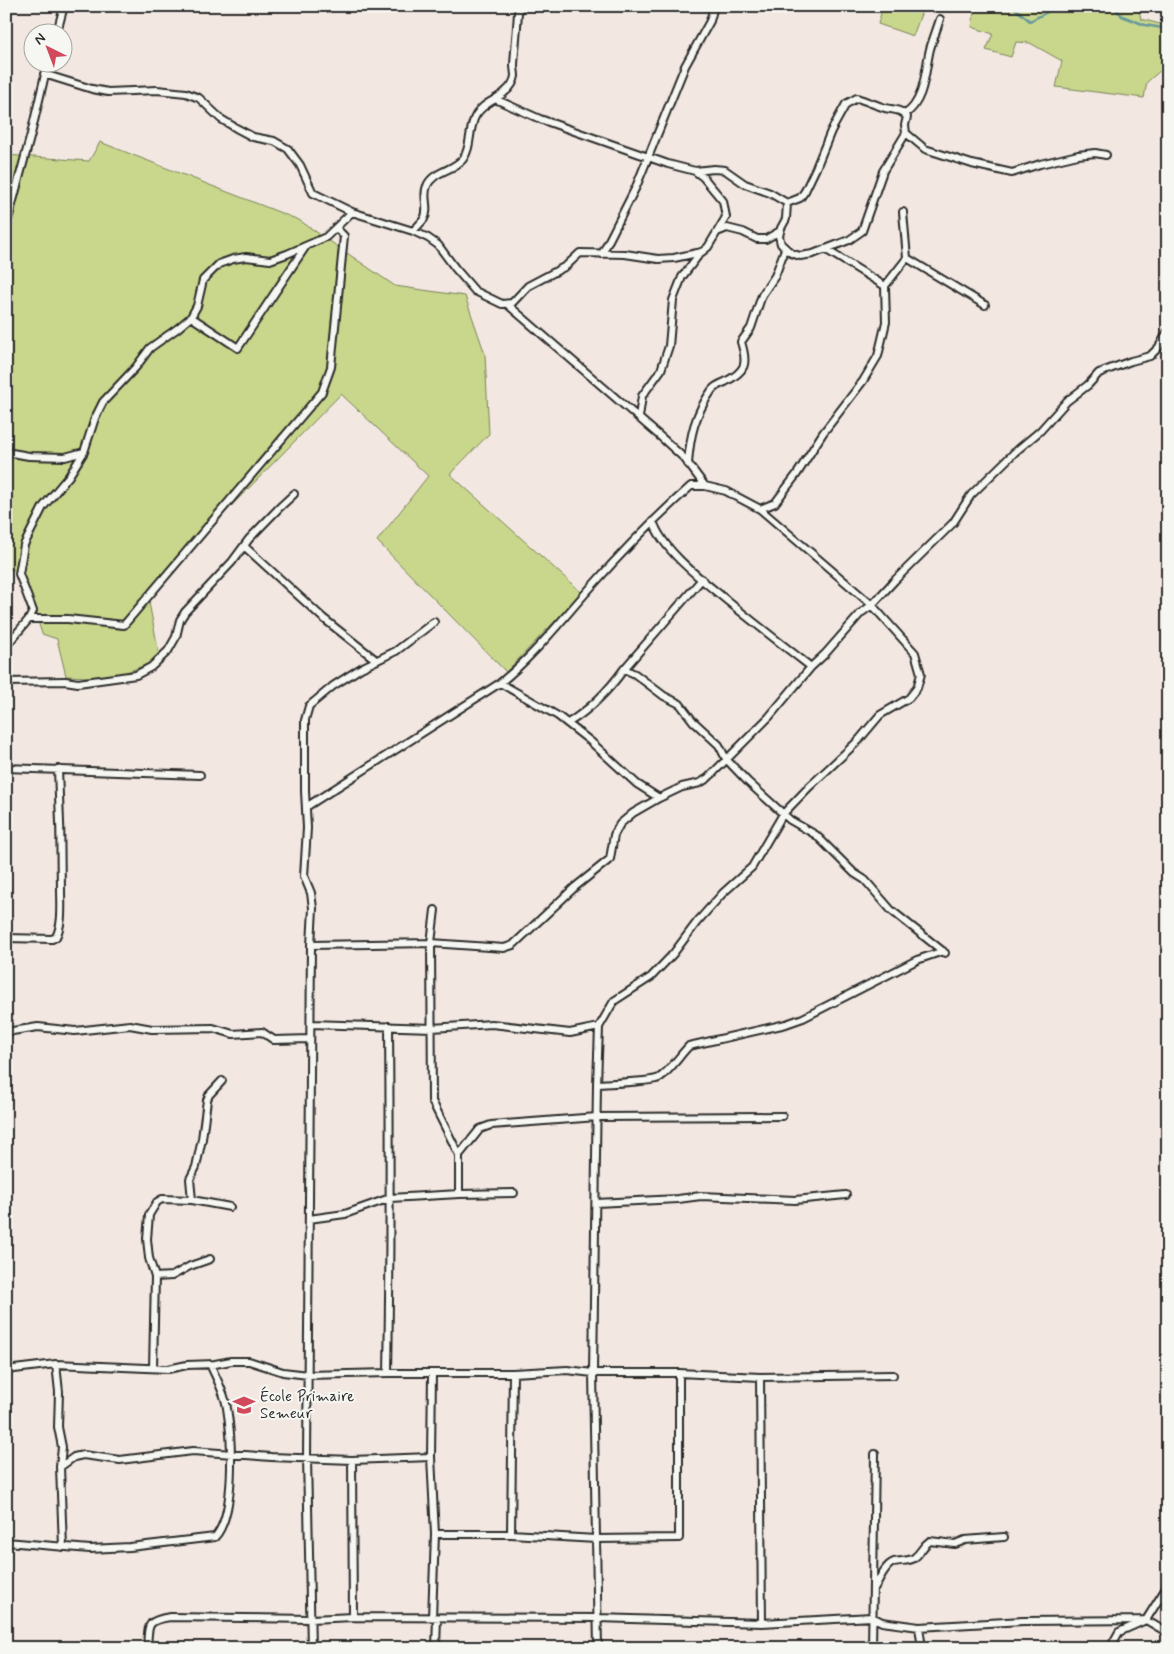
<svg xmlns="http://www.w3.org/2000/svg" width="1174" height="1654" font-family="Mynerve,sans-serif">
<rect width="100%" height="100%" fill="#f3e8e1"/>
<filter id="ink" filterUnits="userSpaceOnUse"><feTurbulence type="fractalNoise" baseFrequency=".02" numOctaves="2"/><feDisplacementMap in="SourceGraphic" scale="10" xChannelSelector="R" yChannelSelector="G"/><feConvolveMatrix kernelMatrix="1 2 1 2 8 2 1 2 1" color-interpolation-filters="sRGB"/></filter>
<g filter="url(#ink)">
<path fill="#c8d78b" stroke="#7a815b" d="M883 6H924L913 36 878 24Z
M963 6H1138L1141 19 1168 26V64L1147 82 1144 98 1056 87 1062 61 1030 43 1016 42 1011 57 986 50 993 34 972 27 974 12Z
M100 142 299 220 395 286 465 296 485 354 489 434 450 474 582 593 506 672 377 541 428 476 341 394 147 592 160 659 112 678 66 676 57 639 42 634 23 574 6 567V155L89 161Z"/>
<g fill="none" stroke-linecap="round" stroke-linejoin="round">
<path stroke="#67989c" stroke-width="2.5" d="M1012 6 1030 21 1059 6
M1114 6 1122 16 1145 25 1168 29"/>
<g stroke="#2b2b2b" stroke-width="10">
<path id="minor" d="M57 32 64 6
M44 74 92 89 108 92 157 90 186 93 199 98 221 119 236 128 253 137 274 141 288 149 300 165 313 193 352 212 413 231 428 238 438 245 455 268 475 291 502 304 512 303 528 286 566 266 580 253 625 254 658 259 674 258 702 252 708 247 726 217 723 201 703 177 695 171
M857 98C866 101 876 105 885 108 894 110 901 109 907 117L905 125 906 133 883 171 862 231 849 240 813 254 800 256 791 253 781 244 779 236 781 228 786 219 787 203 800 198 805 191 816 168 831 131 846 104Z
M495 99 540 119 668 164 695 171 714 169 725 170 745 184 770 193 787 203
M905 114C925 102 925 69 930 49 933 39 937 29 940 19
M906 133 925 149 972 164 1012 173 1040 164 1078 155 1095 153 1106 155
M6 227 31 134 48 62
M413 231C417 227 421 223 424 219 430 209 422 196 427 186 433 171 453 171 463 159 472 147 468 128 476 115 483 103 495 101 505 92 510 88 514 83 515 76 515 73 514 69 514 65 515 47 517 30 518 12L521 6
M717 232 727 228 743 232 757 239H766L780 231
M825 249 885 286
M602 254 636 187 685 66 710 21 714 6
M907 258 985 305
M507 304 662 438 684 458 705 486
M191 317 238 348 306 246
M639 417 642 396 661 370 669 346 673 300 682 277 701 252
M6 452 29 456 65 457 84 452
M688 464C690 435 695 414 712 390 715 386 720 384 725 382 746 371 748 364 741 342L751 328 762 295 775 276 785 249
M760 509 775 503 797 474 823 433 863 381 878 356 886 322 885 286 907 258 903 212
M653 521C663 552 705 582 730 603 757 625 784 646 811 667
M244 546 323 618 376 660
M29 619H68L124 625 322 392 331 367 344 236 336 228
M6 646 29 619 33 611 19 574 24 545 43 507 69 476 84 452 95 418 103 402 136 367 150 348 178 328 191 317 197 306 203 280 219 264 233 259 246 257 270 260 287 254 326 237 352 212
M624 669 702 579
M6 682 65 681 78 683 136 675 151 667 168 651 176 637 180 620 185 612 232 562 249 539 280 507 294 494
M500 683 558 716 590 741 637 784 659 798
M568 723C589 710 609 690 624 669L635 674 664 696 680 704 693 721 719 745 726 759 748 782 790 820 816 835 854 873 865 880 891 910 945 953
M6 768 200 775
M306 807 500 683C535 655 562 619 592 586 623 551 656 517 691 486H705L726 491 760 509 872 605 915 653 921 674 917 688 909 698 880 715 858 741 809 787 783 814 752 867 723 893 697 922 673 954 651 977 614 1001 599 1027 597 1084 593 1373 598 1648
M435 910 431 943 432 1101 459 1155
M6 938 52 939 56 937C63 923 61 905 61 890 61 850 60 809 58 769
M311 945 431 943 504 948 513 945 575 887 610 859 614 835 620 824 633 813 659 798 682 787 700 783 708 778 769 717 811 667 825 654 861 613 872 605 895 580 953 523 971 495 1015 452 1040 431 1067 401 1088 385 1099 373 1131 361 1150 356 1159 347 1168 331
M311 1024 432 1028 492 1024 570 1033 599 1027
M6 1032 38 1027 75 1031 130 1025 152 1029 213 1028 233 1034 262 1032 274 1040 310 1039
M597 1084C608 1083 653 1082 659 1078 671 1070 679 1056 689 1046L786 1024 803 1018 917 960 943 951
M459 1194V1155L480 1129 491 1125 597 1117 782 1116
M192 1200 190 1179 196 1167 202 1139 207 1100 209 1095 222 1081
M596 1203 678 1199 701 1196 795 1200 846 1195
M309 1219 345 1214 390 1198 459 1194 514 1193
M155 1277 149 1258 147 1239 149 1215 157 1202 162 1199 192 1200 230 1207
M56 1364 59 1392 58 1427 62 1447 60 1467 63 1547
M153 1368 155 1277 172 1276 190 1266 210 1259
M6 1370 56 1364 168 1369 187 1365 215 1364 231 1361H249L283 1372 308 1375 388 1373H513L567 1370 593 1373H679L760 1377 893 1375
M388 1373C390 1257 390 1142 389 1026
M432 1373 431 1457 435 1534 432 1618
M760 1377 762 1623
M352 1460 353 1617
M60 1467 74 1457 83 1455 120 1460 193 1451 271 1457 352 1460 431 1457
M435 1534H511L596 1539 679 1538V1373
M511 1534 513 1373
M6 1542 90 1549 130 1547 215 1537C236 1514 232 1439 227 1408 225 1393 216 1378 210 1364
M875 1587C879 1580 885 1565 894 1562 901 1560 908 1562 914 1558 922 1552 921 1547 930 1541L955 1544 965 1540 1004 1537
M919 1627 922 1648
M147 1648C149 1625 145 1621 170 1617L311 1619 353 1617 598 1618 762 1623 872 1617 882 1622 919 1627 1023 1621 1146 1620 1168 1633
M311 1648 307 1458 311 945 313 908 311 893 304 876 307 828 305 791V720L309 706 333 686 361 668 396 651 434 622
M436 1648 437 1618
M872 1648 875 1454
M1110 1648 1119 1632 1146 1620 1168 1585"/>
</g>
<use href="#minor" stroke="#f6f6f2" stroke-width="6"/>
</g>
</g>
<defs>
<g id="school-bare" transform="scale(1.725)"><path d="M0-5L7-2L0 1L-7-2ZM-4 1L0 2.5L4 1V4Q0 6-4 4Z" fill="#d1495b" stroke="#f6f6f2" stroke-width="2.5" paint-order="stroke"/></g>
</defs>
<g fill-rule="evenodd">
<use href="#school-bare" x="244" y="1405"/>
</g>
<g text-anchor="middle" stroke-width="4" stroke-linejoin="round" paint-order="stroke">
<g font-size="15" fill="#2b2b2b" stroke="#f6f6f2" text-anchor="start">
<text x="260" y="1401">École Primaire<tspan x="260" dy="17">Semeur</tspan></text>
</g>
</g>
<rect width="1174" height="1654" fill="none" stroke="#f6f6f2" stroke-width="25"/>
<rect x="12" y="12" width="1149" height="1629" fill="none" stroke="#2b2b2b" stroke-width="2" filter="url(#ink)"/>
<g transform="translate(48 48) rotate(318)"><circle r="24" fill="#f6f6f2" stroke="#a5a5a2"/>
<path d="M0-4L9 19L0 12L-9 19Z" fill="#d1495b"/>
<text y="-8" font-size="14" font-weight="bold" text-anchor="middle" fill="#2b2b2b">N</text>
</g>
</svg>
